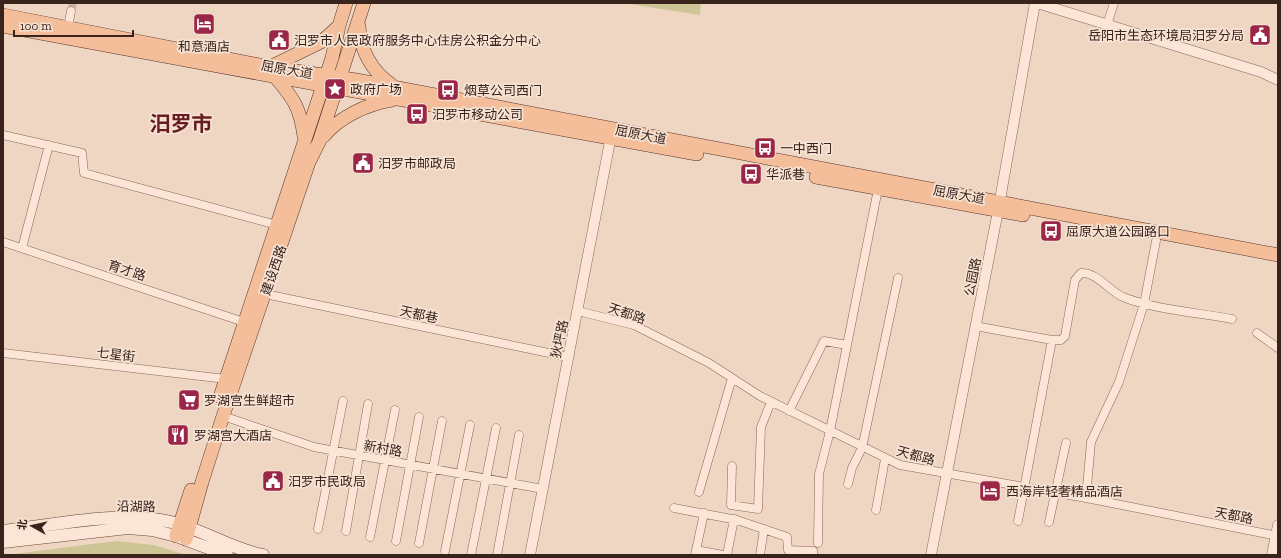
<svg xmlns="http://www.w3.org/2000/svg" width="1281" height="558" font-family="'Zilla Slab','Noto Sans SC',serif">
<rect width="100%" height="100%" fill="#efd6c2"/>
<path fill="#cec596" d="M623 3H701L700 15Z
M116 541 154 545 186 555H6Z"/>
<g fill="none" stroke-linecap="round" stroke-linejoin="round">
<path stroke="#cbb2a1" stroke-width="8" stroke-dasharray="8 4" stroke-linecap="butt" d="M71 11 73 3"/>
<g stroke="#8a6559" stroke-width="9">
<path id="minor" d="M1107 25 1114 3
M68 28 71 11
M3 135 82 153 84 173 277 225
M3 242 244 322
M22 248 49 145
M265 294 568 357
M578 311 634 325 709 363 760 396 900 465 1086 498 1278 536
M975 326 1052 340 1018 521
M1257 333 1278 348
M1052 340H1061L1065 336 1075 280 1081 273C1097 272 1109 291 1123 297 1152 309 1200 313 1232 319
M3 353 226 379
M789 411 824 341 847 345
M223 416 314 447 543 489
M732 466 731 505 758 509 761 427 771 402
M848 484 852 468 862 448 898 278
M699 492 732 378
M1086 498 1091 442 1119 382 1144 304 1156 241
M674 508 737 520 787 537 788 550 813 551V555
M876 510 885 459
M1049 522 1066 443
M318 529 343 401
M346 531 368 404
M370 537 395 410
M396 541 419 417
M419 543 442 421
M818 543 819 474 830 431 878 189
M696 550 723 555
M445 551 470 425
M471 555 496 428
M497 555 519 435
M695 555 704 513
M727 555 734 519
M760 555 764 529"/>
</g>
<g stroke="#8a6559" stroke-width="11">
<path id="tertiary" d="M1037 3 1261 72 1278 80
M530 555 612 131
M931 555 998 211 1035 3
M1272 555 1278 525"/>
</g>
<g stroke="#6c473c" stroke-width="13">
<path id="secondary" d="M3 531C53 525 122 510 171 522 203 529 230 549 263 555
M3 542 128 528 152 530 176 536 227 555"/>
</g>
<g stroke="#57352d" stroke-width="14">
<path id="primary" d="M3 15 270 67 356 80 1278 255
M3 26C234 70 465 110 697 154
M359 26C360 50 372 72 392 85
M270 67 321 42 339 26
M276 78C294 99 300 108 304 136
M323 137C339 117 367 104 392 100
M816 177 1023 215
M220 397 332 58 339 26 346 3
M176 536 191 490
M186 539 202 482 223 416 309 162 319 142 364 3"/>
</g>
<use href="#minor" stroke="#fae5d6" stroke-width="8"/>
<use href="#tertiary" stroke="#fae5d6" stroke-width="10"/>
<use href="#secondary" stroke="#fae5d6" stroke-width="12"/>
<use href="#primary" stroke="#f3be99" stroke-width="13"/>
</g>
<defs>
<g id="hotel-square" transform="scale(1.15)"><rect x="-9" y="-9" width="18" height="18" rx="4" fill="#9a2748" stroke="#f6e2d2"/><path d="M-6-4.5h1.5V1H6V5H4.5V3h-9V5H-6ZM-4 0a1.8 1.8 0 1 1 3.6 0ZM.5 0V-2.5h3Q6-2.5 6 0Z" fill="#fff"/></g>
<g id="civic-square" transform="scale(1.15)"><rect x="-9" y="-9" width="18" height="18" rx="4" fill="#9a2748" stroke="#f6e2d2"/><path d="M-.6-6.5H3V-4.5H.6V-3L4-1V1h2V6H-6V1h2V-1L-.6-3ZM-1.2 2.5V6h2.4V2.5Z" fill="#fff"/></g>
<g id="sight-square" transform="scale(1.15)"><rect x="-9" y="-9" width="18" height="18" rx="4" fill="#9a2748" stroke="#f6e2d2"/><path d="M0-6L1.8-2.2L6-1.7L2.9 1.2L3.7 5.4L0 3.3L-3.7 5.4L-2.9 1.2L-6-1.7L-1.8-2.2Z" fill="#fff"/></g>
<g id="bus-square" transform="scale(1.15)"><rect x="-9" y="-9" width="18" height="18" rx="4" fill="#9a2748" stroke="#f6e2d2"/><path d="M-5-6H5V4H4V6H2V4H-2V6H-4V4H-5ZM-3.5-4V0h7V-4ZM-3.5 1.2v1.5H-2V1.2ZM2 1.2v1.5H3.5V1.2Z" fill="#fff"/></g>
<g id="supermarket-square" transform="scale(1.15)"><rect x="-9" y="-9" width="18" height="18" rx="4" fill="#9a2748" stroke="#f6e2d2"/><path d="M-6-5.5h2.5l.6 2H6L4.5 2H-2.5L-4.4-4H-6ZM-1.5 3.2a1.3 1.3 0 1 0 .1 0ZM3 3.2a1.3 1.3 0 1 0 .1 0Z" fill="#fff"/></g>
<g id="restaurant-square" transform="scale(1.15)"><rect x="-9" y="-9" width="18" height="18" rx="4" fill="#9a2748" stroke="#f6e2d2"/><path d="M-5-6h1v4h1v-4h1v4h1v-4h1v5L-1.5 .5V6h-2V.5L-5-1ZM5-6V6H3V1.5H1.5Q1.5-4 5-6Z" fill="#fff"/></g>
</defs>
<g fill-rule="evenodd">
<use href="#hotel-square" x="204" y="24"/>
<use href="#civic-square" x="1260" y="35"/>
<use href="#civic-square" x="279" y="40"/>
<use href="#sight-square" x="335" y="89"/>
<use href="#bus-square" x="448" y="90"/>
<use href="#bus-square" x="417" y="114"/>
<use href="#bus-square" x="765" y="148"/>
<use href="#civic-square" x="363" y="163"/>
<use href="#bus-square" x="751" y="174"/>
<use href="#bus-square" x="1051" y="231"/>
<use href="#supermarket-square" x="189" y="400"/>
<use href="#restaurant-square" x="178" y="435"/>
<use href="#civic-square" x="273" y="481"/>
<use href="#hotel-square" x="990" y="491"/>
</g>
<g text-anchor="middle" stroke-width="3.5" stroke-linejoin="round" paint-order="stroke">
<g font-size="13" fill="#39231d" stroke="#f6e2d2" text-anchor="start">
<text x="1244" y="40" text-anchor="end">岳阳市生态环境局汨罗分局</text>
<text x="294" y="45">汨罗市人民政府服务中心住房公积金分中心</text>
<text x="204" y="51" text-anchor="middle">和意酒店</text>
<text x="350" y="94">政府广场</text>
<text x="464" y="95">烟草公司西门</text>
<text x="432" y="119">汨罗市移动公司</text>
<text x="780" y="153">一中西门</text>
<text x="378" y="168">汨罗市邮政局</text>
<text x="766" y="179">华派巷</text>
<text x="1066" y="236">屈原大道公园路口</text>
<text x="204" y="405">罗湖宫生鲜超市</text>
<text x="194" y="440">罗湖宫大酒店</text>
<text x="288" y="486">汨罗市民政局</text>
<text x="1006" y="496">西海岸轻奢精品酒店</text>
</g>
<g font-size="13" fill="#39231d" stroke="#f6e2d2">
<text transform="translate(287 69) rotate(10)" y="5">屈原大道</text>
<text transform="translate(641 134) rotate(11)" y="5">屈原大道</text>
<text transform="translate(959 194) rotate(10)" y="5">屈原大道</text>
<text transform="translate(127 270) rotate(18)" y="5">育才路</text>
<text transform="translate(273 270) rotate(-71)" y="5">建设西路</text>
<text transform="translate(972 277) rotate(-79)" y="5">公园路</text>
<text transform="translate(627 313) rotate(19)" y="5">天都路</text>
<text transform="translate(419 314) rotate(12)" y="5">天都巷</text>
<text transform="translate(559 339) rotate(-78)" y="5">狄坪路</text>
<text transform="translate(116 354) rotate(7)" y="5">七星街</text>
<text transform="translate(383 448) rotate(10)" y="5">新村路</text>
<text transform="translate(916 455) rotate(15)" y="5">天都路</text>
<text transform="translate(136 506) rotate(1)" y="5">沿湖路</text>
<text transform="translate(1234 515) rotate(11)" y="5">天都路</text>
</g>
<g font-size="21" font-weight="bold" fill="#671c21" stroke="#f6e2d2">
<text x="181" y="131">汨罗市</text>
</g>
</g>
<rect width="1281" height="558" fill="none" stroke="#39231d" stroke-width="8"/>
<g transform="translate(32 526) rotate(278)" stroke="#f6e2d2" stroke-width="3" paint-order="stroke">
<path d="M0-3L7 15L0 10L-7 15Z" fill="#39231d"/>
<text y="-6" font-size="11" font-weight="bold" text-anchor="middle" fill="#39231d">北</text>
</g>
<path d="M14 30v6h119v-6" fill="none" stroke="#39231d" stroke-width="2"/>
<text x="20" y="30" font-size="12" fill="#39231d" stroke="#f6e2d2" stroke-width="3" paint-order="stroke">100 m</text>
</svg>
